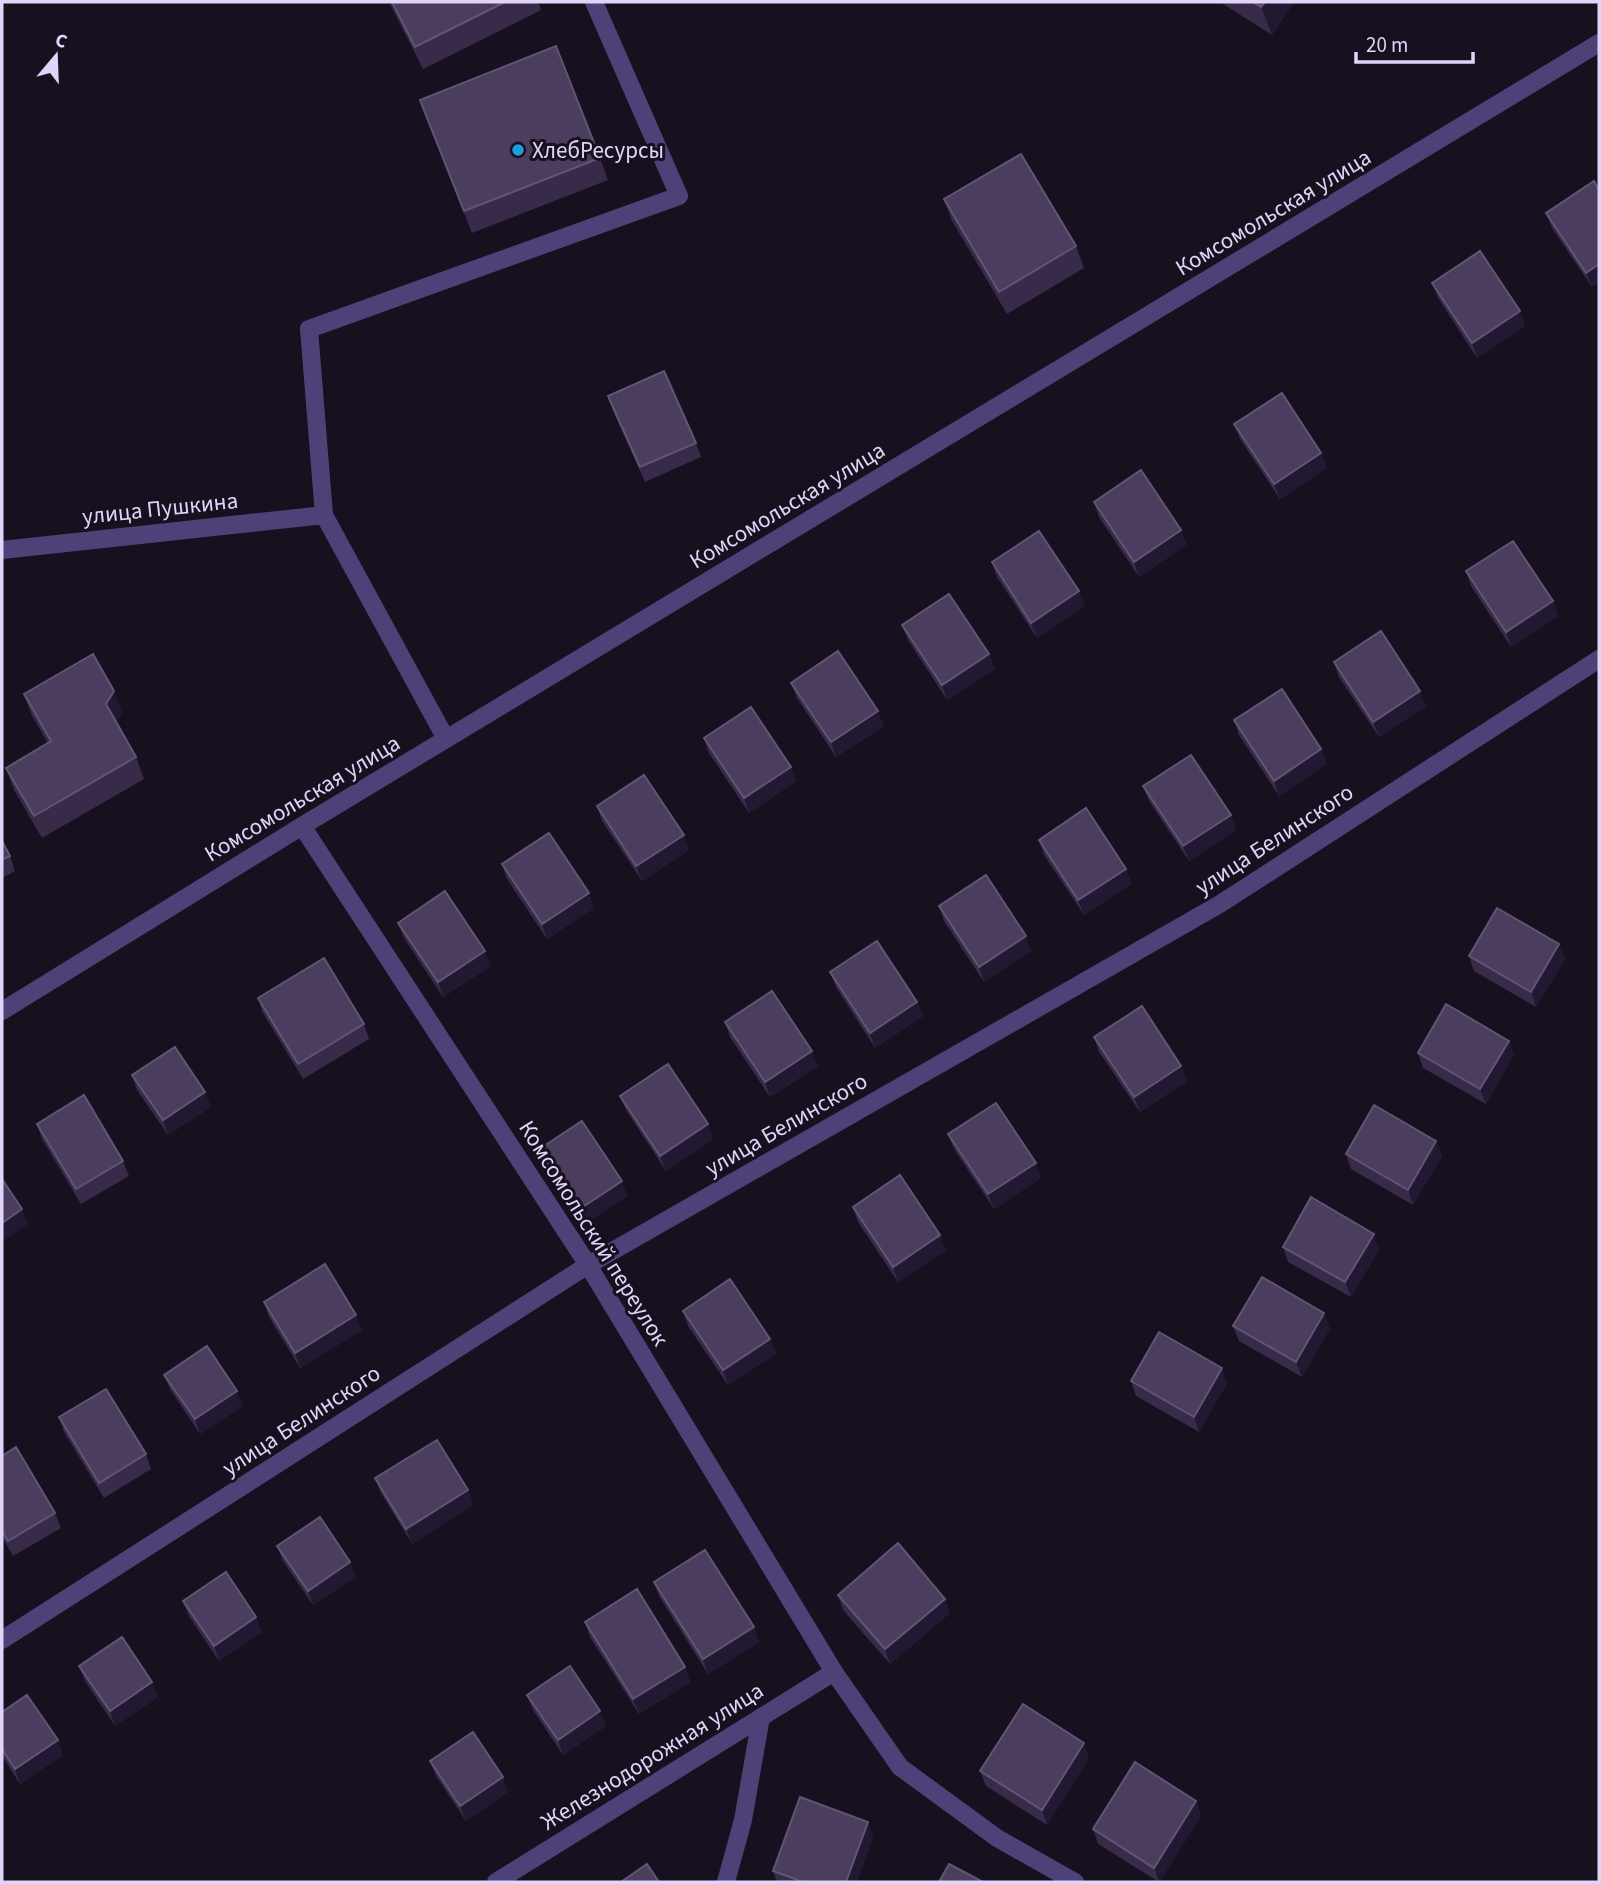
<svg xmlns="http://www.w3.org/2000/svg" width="1601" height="1884" font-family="'Source Sans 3',sans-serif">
<rect width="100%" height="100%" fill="#16101f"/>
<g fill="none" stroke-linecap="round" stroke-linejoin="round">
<path stroke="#4f4177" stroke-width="18" d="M2 550 324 515
M446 739 324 515 309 329 679 196 594 2
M302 826 588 1265 834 1672 900 1767 997 1838 1075 1882
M2 1011 302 826 1599 43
M2 1640 588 1265 1220 904 1599 659
M496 1882 834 1672
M726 1882 743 1820 761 1717"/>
</g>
<path fill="#382b4a" d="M389 2H538L541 10 423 69Z
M1220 2H1294L1272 35Z
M420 100 600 158 608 180 472 233Z
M1594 181 1592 287 1552 228 1546 213Z
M944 199 1076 246 1084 268 1007 314 952 221Z
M1432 283 1525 326 1477 358 1438 298Z
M608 396 696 443 701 457 645 482 613 411Z
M1234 424 1321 453 1327 468 1280 499 1240 439Z
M1094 502 1181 530 1186 545 1139 577 1099 517Z
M992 562 1085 606 1037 638 997 577Z
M1466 571 1553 601 1558 616 1511 647 1471 586Z
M902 625 989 654 995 669 947 700 908 640Z
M1334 662 1426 706 1379 737 1339 677Z
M791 683 884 726 836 757 797 698Z
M24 694 122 712 116 722 136 757 144 779 42 838 14 790 6 768 48 743 32 716Z
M1234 720 1321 749 1327 764 1279 796 1239 735Z
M704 738 796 781 749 813 709 753Z
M1143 786 1231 815 1236 830 1189 861 1149 801Z
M597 806 689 850 642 881 602 821Z
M1039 840 1126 869 1131 884 1084 915 1044 855Z
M2 841 10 856 15 871 2 878Z
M502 864 594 908 547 939 507 879Z
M939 906 1031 951 984 982 944 921Z
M398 923 491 966 443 997 404 938Z
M1559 944 1565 959 1536 1007 1474 971 1469 956Z
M830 972 917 1002 923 1016 875 1048 836 987Z
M258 998 364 1024 369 1039 303 1079 263 1013Z
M725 1022 818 1066 770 1097 730 1037Z
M1094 1037 1187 1081 1140 1112 1099 1052Z
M1509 1041 1514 1055 1486 1104 1423 1068 1418 1053Z
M132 1075 211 1107 168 1135 137 1090Z
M620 1096 713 1139 666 1171 626 1110Z
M37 1124 123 1161 129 1176 81 1204 42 1139Z
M948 1134 1041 1178 994 1209 954 1149Z
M1436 1141 1442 1156 1413 1205 1351 1169 1346 1154Z
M535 1152 627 1196 580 1227 540 1166Z
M853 1207 946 1250 898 1282 858 1222Z
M1283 1247 1379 1249 1351 1297 1288 1262Z
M264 1302 362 1330 300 1368 269 1317Z
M683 1311 770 1339 776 1354 728 1385 688 1326Z
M1233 1326 1330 1328 1302 1377 1239 1341Z
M164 1375 243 1406 200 1434 170 1389Z
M1131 1381 1227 1383 1199 1432 1136 1396Z
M59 1417 146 1454 151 1469 104 1498 64 1432Z
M2 1456 55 1513 61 1528 13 1556 2 1537Z
M375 1478 468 1490 473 1505 412 1544 381 1493Z
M277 1546 350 1562 355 1577 313 1605 283 1561Z
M654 1582 754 1627 759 1642 708 1674 659 1596Z
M838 1595 945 1599 950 1613 890 1664 843 1610Z
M183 1601 262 1632 219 1661 189 1616Z
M585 1622 685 1667 690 1682 639 1714 590 1637Z
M79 1666 152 1682 158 1697 115 1726 85 1681Z
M527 1695 606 1726 563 1755 533 1710Z
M2 1712 63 1755 20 1784 2 1756Z
M1089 1758 1047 1825 986 1786 980 1771Z
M430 1761 508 1792 466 1821 436 1776Z
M1196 1801 1201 1816 1159 1882 1098 1844 1093 1829Z
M873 1837 857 1882H777L773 1871Z"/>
<path fill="#231831" d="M1265 2H1294L1272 35 1261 7Z
M1599 264V283L1592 287 1586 273Z
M1520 311 1525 326 1477 358 1472 343Z
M1321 453 1327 468 1280 499 1274 484Z
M1181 530 1186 545 1139 577 1134 562Z
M1079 591 1085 606 1037 638 1031 623Z
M1553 601 1558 616 1511 647 1506 632Z
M989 654 995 669 947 700 942 685Z
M114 691 122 712 114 726 106 704Z
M1420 691 1426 706 1379 737 1373 722Z
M878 711 884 726 836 757 831 742Z
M1321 749 1327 764 1279 796 1274 781Z
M791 767 796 781 749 813 744 798Z
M1231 815 1236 830 1189 861 1183 846Z
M684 835 689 850 642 881 636 866Z
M1126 869 1131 884 1084 915 1078 900Z
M589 893 594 908 547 939 542 924Z
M1026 936 1031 951 984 982 979 967Z
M1559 944 1565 959 1536 1007 1531 992Z
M485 951 491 966 443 997 438 982Z
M917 1002 923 1016 875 1048 870 1033Z
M1509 1041 1514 1055 1486 1104 1480 1089Z
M812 1051 818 1066 770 1097 765 1082Z
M1181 1066 1187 1081 1140 1112 1134 1097Z
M205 1092 211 1107 168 1135 163 1120Z
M708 1124 713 1139 666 1171 660 1156Z
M1436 1141 1442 1156 1413 1205 1408 1190Z
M1036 1163 1041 1178 994 1209 988 1194Z
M622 1181 627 1196 580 1227 575 1212Z
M22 1209 28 1224 2 1242V1223Z
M1374 1234 1379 1249 1351 1297 1345 1282Z
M940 1235 946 1250 898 1282 893 1267Z
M1324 1313 1330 1328 1302 1377 1296 1362Z
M356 1315 362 1330 300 1368 295 1353Z
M770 1339 776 1354 728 1385 723 1370Z
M1222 1368 1227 1383 1199 1432 1194 1417Z
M237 1391 243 1406 200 1434 195 1419Z
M468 1490 473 1505 412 1544 406 1529Z
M350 1562 355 1577 313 1605 308 1591Z
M945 1599 950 1613 890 1664 885 1649Z
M256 1617 262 1632 219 1661 214 1646Z
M754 1627 759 1642 708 1674 703 1659Z
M685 1667 690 1682 639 1714 633 1699Z
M152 1682 158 1697 115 1726 110 1711Z
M600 1711 606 1726 563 1755 558 1740Z
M58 1740 63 1755 20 1784 15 1769Z
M1084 1743 1089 1758 1047 1825 1042 1810Z
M503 1777 508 1792 466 1821 460 1806Z
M1196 1801 1201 1816 1159 1882 1154 1868Z
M868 1822 873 1837 857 1882H846Z"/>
<path fill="#4a3d5d" stroke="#615575" stroke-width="2" d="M392 2H505L415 47Z
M1253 2H1265L1261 7Z
M556 46 600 158 464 211 420 100Z
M1021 154 1076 246 999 292 944 199Z
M1594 181 1599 190V264L1586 273 1546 213Z
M1480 251 1520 311 1472 343 1432 283Z
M664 371 696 443 640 467 608 396Z
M1282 393 1321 453 1274 484 1234 424Z
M1141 470 1181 530 1134 562 1094 502Z
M1039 531 1079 591 1031 623 992 562Z
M1513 541 1553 601 1506 632 1466 571Z
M949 594 989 654 942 685 902 625Z
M1381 631 1420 691 1373 722 1334 662Z
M838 651 878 711 831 742 791 683Z
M93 654 114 691 106 704 136 757 34 816 6 768 51 741 24 694Z
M1282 689 1321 749 1274 781 1234 720Z
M751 707 791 767 744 798 704 738Z
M1191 755 1231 815 1183 846 1143 786Z
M644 775 684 835 636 866 597 806Z
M1086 808 1126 869 1078 900 1039 840Z
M549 833 589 893 542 924 502 864Z
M2 841 10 856 2 860Z
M986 875 1026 936 979 967 939 906Z
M445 891 485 951 438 982 398 923Z
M1497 908 1559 944 1531 992 1469 956Z
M877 941 917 1002 870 1033 830 972Z
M324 958 364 1024 298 1064 258 998Z
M772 991 812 1051 765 1082 725 1022Z
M1446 1004 1509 1041 1480 1089 1418 1053Z
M1142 1006 1181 1066 1134 1097 1094 1037Z
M175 1047 205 1092 163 1120 132 1075Z
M668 1064 708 1124 660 1156 620 1096Z
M84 1095 123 1161 76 1189 37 1124Z
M996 1103 1036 1163 988 1194 948 1134Z
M1374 1105 1436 1141 1408 1190 1346 1154Z
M582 1121 622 1181 575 1212 535 1152Z
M900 1175 940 1235 893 1267 853 1207Z
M2 1179 22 1209 2 1223Z
M1311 1197 1374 1234 1345 1282 1283 1247Z
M325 1264 356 1315 295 1353 264 1302Z
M1262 1277 1324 1313 1296 1362 1233 1326Z
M730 1279 770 1339 723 1370 683 1311Z
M1159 1332 1222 1368 1194 1417 1131 1381Z
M207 1346 237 1391 195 1419 164 1375Z
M106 1389 146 1454 99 1483 59 1417Z
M437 1440 468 1490 406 1529 375 1478Z
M16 1447 55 1513 8 1541 2 1531V1456Z
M320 1517 350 1562 308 1591 277 1546Z
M898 1543 945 1599 885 1649 838 1595Z
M705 1550 754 1627 703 1659 654 1582Z
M226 1572 256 1617 214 1646 183 1601Z
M637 1589 685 1667 633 1699 585 1622Z
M122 1637 152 1682 110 1711 79 1666Z
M570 1666 600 1711 558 1740 527 1695Z
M27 1695 58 1740 15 1769 2 1749V1712Z
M1023 1704 1084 1743 1042 1810 980 1771Z
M473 1732 503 1777 460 1806 430 1761Z
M1135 1762 1196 1801 1154 1868 1093 1829Z
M800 1797 868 1822 846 1882H803L773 1871Z
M647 1864 659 1882H621Z
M949 1864 983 1882H939Z"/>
<circle fill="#1f9fda" stroke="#16101f" stroke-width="2.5" cx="518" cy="150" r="7"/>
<g text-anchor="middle" stroke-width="6" stroke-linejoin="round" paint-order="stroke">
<g font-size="23" fill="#e0d4f9" stroke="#16101f" text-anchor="start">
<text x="532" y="158">ХлебРесурсы</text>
</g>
<g font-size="23" fill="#e0d4f9" stroke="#16101f">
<text transform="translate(1273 212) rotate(-31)" y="8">Комсомольская улица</text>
<text transform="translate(787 505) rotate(-31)" y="8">Комсомольская улица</text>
<text transform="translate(160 508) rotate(-6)" y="8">улица Пушкина</text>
<text transform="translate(302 798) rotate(-31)" y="8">Комсомольская улица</text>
<text transform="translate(1274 839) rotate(-33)" y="8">улица Белинского</text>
<text transform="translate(786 1124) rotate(-30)" y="8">улица Белинского</text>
<text transform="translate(594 1233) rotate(58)" y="8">Комсомольский переулок</text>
<text transform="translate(301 1420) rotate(-33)" y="8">улица Белинского</text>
<text transform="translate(652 1756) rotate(-32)" y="8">Железнодорожная улица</text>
</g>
</g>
<rect width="1601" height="1884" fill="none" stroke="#e0d4f9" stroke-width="7"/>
<g transform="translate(56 56) rotate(19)" stroke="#16101f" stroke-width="5" paint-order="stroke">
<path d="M0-5L12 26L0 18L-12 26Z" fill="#e0d4f9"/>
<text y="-10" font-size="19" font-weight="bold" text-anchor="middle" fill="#e0d4f9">С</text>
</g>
<path d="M1356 52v10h117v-10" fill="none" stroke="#e0d4f9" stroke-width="3.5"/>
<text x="1366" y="52" font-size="21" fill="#e0d4f9" stroke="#16101f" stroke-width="5" paint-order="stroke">20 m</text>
</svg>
